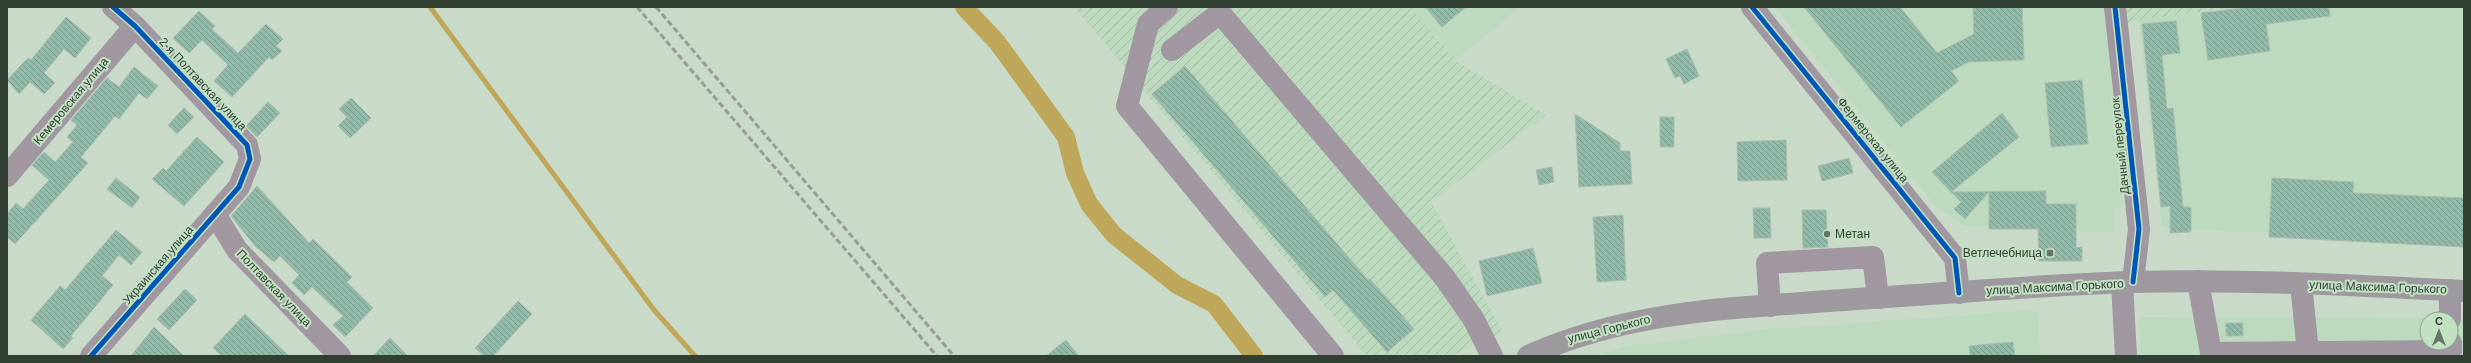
<svg xmlns="http://www.w3.org/2000/svg" width="2471" height="363" font-family="Helvetica,sans-serif">
<defs>
<pattern id="industrial-furrows" width="10" height="10" patternUnits="userSpaceOnUse"><rect width="10" height="10" fill="#bddabf"/><path d="M-1 1l2-2M0 10L10 0M9 11l2-2" fill="none" stroke="#a3bca5"/></pattern>
<pattern id="building-back-hatch" width="6" height="6" patternUnits="userSpaceOnUse"><rect width="6" height="6" fill="#90baa9"/><path d="M-1 5l2 2M0 0l6 6M5-1l2 2" fill="none" stroke="#76998a"/></pattern>
</defs>
<rect width="100%" height="100%" fill="#c9dac9"/>
<path fill="#bddabf" fill-rule="evenodd" d="M1410 7H1520L1456 60Z
M1775 7H2108L2123 205 2115 210V232L1964 226 1936 207Z
M2235 7H2464V244L2162 227 2139 20Z
M2038 310 2040 356H1597L1622 347 1763 330Z
M2139 317 2464 318V356H2141ZM2427 319H2451V343H2427Z"/>
<path fill="url(#industrial-furrows)" d="M1074 7H1410L1456 61 1546 115 1431 202 1503 332 1451 356H1367Z
M2125 7H2235L2139 20 2126 23Z"/>
<g fill="none" stroke-linecap="round" stroke-linejoin="round">
<path stroke="#bea759" stroke-width="5" d="M430 7 654 310 695 356"/>
<path stroke="#bea759" stroke-width="18" d="M964 7 997 42 1066 137 1075 173 1089 204 1114 235 1177 285 1214 304 1254 356"/>
</g>
<path fill="url(#building-back-hatch)" stroke="#abbbb0" d="M1425 7H1466L1442 27Z
M1804 7H1900L1937 53 1974 34 1973 7H2022L2024 60 1969 62 1951 71 1959 81 1901 127Z
M2250 7H2329L2330 16 2266 24 2270 51 2208 60 2201 13Z
M199 11 215 26 212 29 238 53 266 24 283 39 276 46 282 51 272 60 269 57 232 97 214 81 228 65 202 40 189 53 173 38Z
M66 17 91 38 75 58 64 49 44 73 55 83 44 94 30 82 19 94 7 80 28 58 31 60Z
M2176 21 2180 53 2162 55 2167 109 2173 108 2183 207H2191V232L2170 233V206L2161 207 2142 24Z
M1687 49 1699 76 1684 84 1680 76 1675 78 1666 59Z
M1185 66 1368 280 1370 279 1414 329 1387 352 1333 290 1325 297 1152 94Z
M134 67 158 86 147 99 139 93 119 119 115 116 81 157 88 163 15 244 7 237V214L16 203 23 209 49 180 32 165 44 152 55 162 73 142 67 137 77 125 71 120 107 78 119 87Z
M2082 80 2088 144 2051 147 2045 83Z
M351 98 371 118 350 138 338 126 347 117 339 109Z
M268 102 280 113 257 137 246 126Z
M184 108 194 117 177 134 168 125Z
M2002 113 2019 137 1951 192 1932 172Z
M1575 114 1620 143V151H1630L1632 184 1579 187Z
M1660 117H1674V147H1660Z
M197 137 224 162 184 206 152 179 163 168 166 171Z
M1786 140 1787 180 1738 181 1737 142Z
M1849 158 1853 173 1822 181 1818 166Z
M1552 167 1554 182 1539 185 1536 170Z
M116 178 140 197 132 208 107 189Z
M2272 178 2354 182 2353 193 2464 198V247L2269 237Z
M257 186 309 243 313 239 352 277 347 282 373 308 345 337 333 325 343 316 312 287 304 295 292 283 299 275 280 256 274 262 255 246 231 216Z
M2046 191V204H2076V248L2082 247V261H2039L2038 229H1989V192L1965 219 1954 209 1961 202 1951 192Z
M1753 208H1770L1771 238H1754Z
M1802 210H1826L1828 247 1803 248Z
M1623 215 1626 280 1597 282 1593 217Z
M116 230 142 252 131 265 119 255 102 276 113 285 71 336 73 338 63 349 31 320 60 286 65 290Z
M1533 248 1542 283 1487 296 1479 261Z
M185 289 197 300 169 330 157 319Z
M518 301 532 314 493 356H484L475 348Z
M245 314 289 356H222L213 348Z
M2226 323H2243V336H2226Z
M154 327 184 356H131Z
M390 338 408 356H373Z
M1066 340 1079 356H1046Z
M2013 342 2015 356H1970L1969 346Z"/>
<g fill="none" stroke-linecap="round" stroke-linejoin="round">
<path stroke="#a097a0" stroke-width="22" d="M1167 7 1148 24 1127 106 1333 356
M1752 7 1955 258 1959 293
M2115 7 2139 229 2133 282
M1172 50 1220 13 1445 278 1474 320 1492 356
M7 176 135 26
M215 214 237 250 340 356
M2198 281 2211 353 2451 351V343
M2122 283 2126 356
M2301 284 2308 352
M2450 290V319
M1770 306 1767 263 1873 257 1878 298
M91 356 239 187 250 159 247 145 135 26 113 7"/>
<path stroke="#9e999e" stroke-width="22" d="M1528 356C1634 308 1743 308 1857 299 1949 293 2040 285 2132 282 2242 279 2354 285 2464 291"/>
<path stroke="#999a9a" stroke-width="3" stroke-dasharray="6 3" stroke-linecap="butt" d="M637 7 937 356
M656 7 954 356"/>
<g stroke="#c2e1c3" stroke-width="8">
<path id="cycleway" d="M1752 7 1955 258 1959 293
M2115 7 2139 229 2133 282
M91 356 239 187 250 159 247 145 135 26 113 7"/>
</g>
<use href="#cycleway" stroke="#0057b8" stroke-width="5"/>
</g>
<g fill="#677568" stroke="#c2e1c3" stroke-width="1.5">
<circle cx="1827" cy="234" r="4"/>
<rect x="2046" y="249" width="8" height="8" rx="2"/>
</g>
<g text-anchor="middle" stroke-width="4" stroke-linejoin="round" paint-order="stroke">
<g font-size="12" fill="#323f33" stroke="#c2e1c3">
<text transform="translate(203 84) rotate(47)" y="4">2-я Полтавская улица</text>
<text transform="translate(71 101) rotate(-50)" y="4">Кемеровская улица</text>
<text transform="translate(1873 140) rotate(51)" y="4">Фермерская улица</text>
<text transform="translate(2120 146) rotate(-96)" y="4">Дачный переулок</text>
<text transform="translate(158 265) rotate(-49)" y="4">Украинская улица</text>
<text transform="translate(2055 287) rotate(-3)" y="4">улица Максима Горького</text>
<text transform="translate(2378 287) rotate(2)" y="4">улица Максима Горького</text>
<text transform="translate(274 288) rotate(46)" y="4">Полтавская улица</text>
<text transform="translate(1609 329) rotate(-14)" y="4">улица Горького</text>
</g>
<g font-size="12" fill="#323f33" stroke="#c2e1c3" text-anchor="start">
<text x="1835" y="238">Метан</text>
<text x="2042" y="257" text-anchor="end">Ветлечебница</text>
</g>
</g>
<rect width="2471" height="363" fill="none" stroke="#323f33" stroke-width="16"/>
<g transform="translate(2439 331)"><circle r="19" fill="#c2e1c3" stroke="#88a089"/>
<path d="M0-3L7 15L0 10L-7 15Z" fill="#677568"/>
<text y="-6" font-size="11" font-weight="bold" text-anchor="middle" fill="#323f33">С</text>
</g>
</svg>
